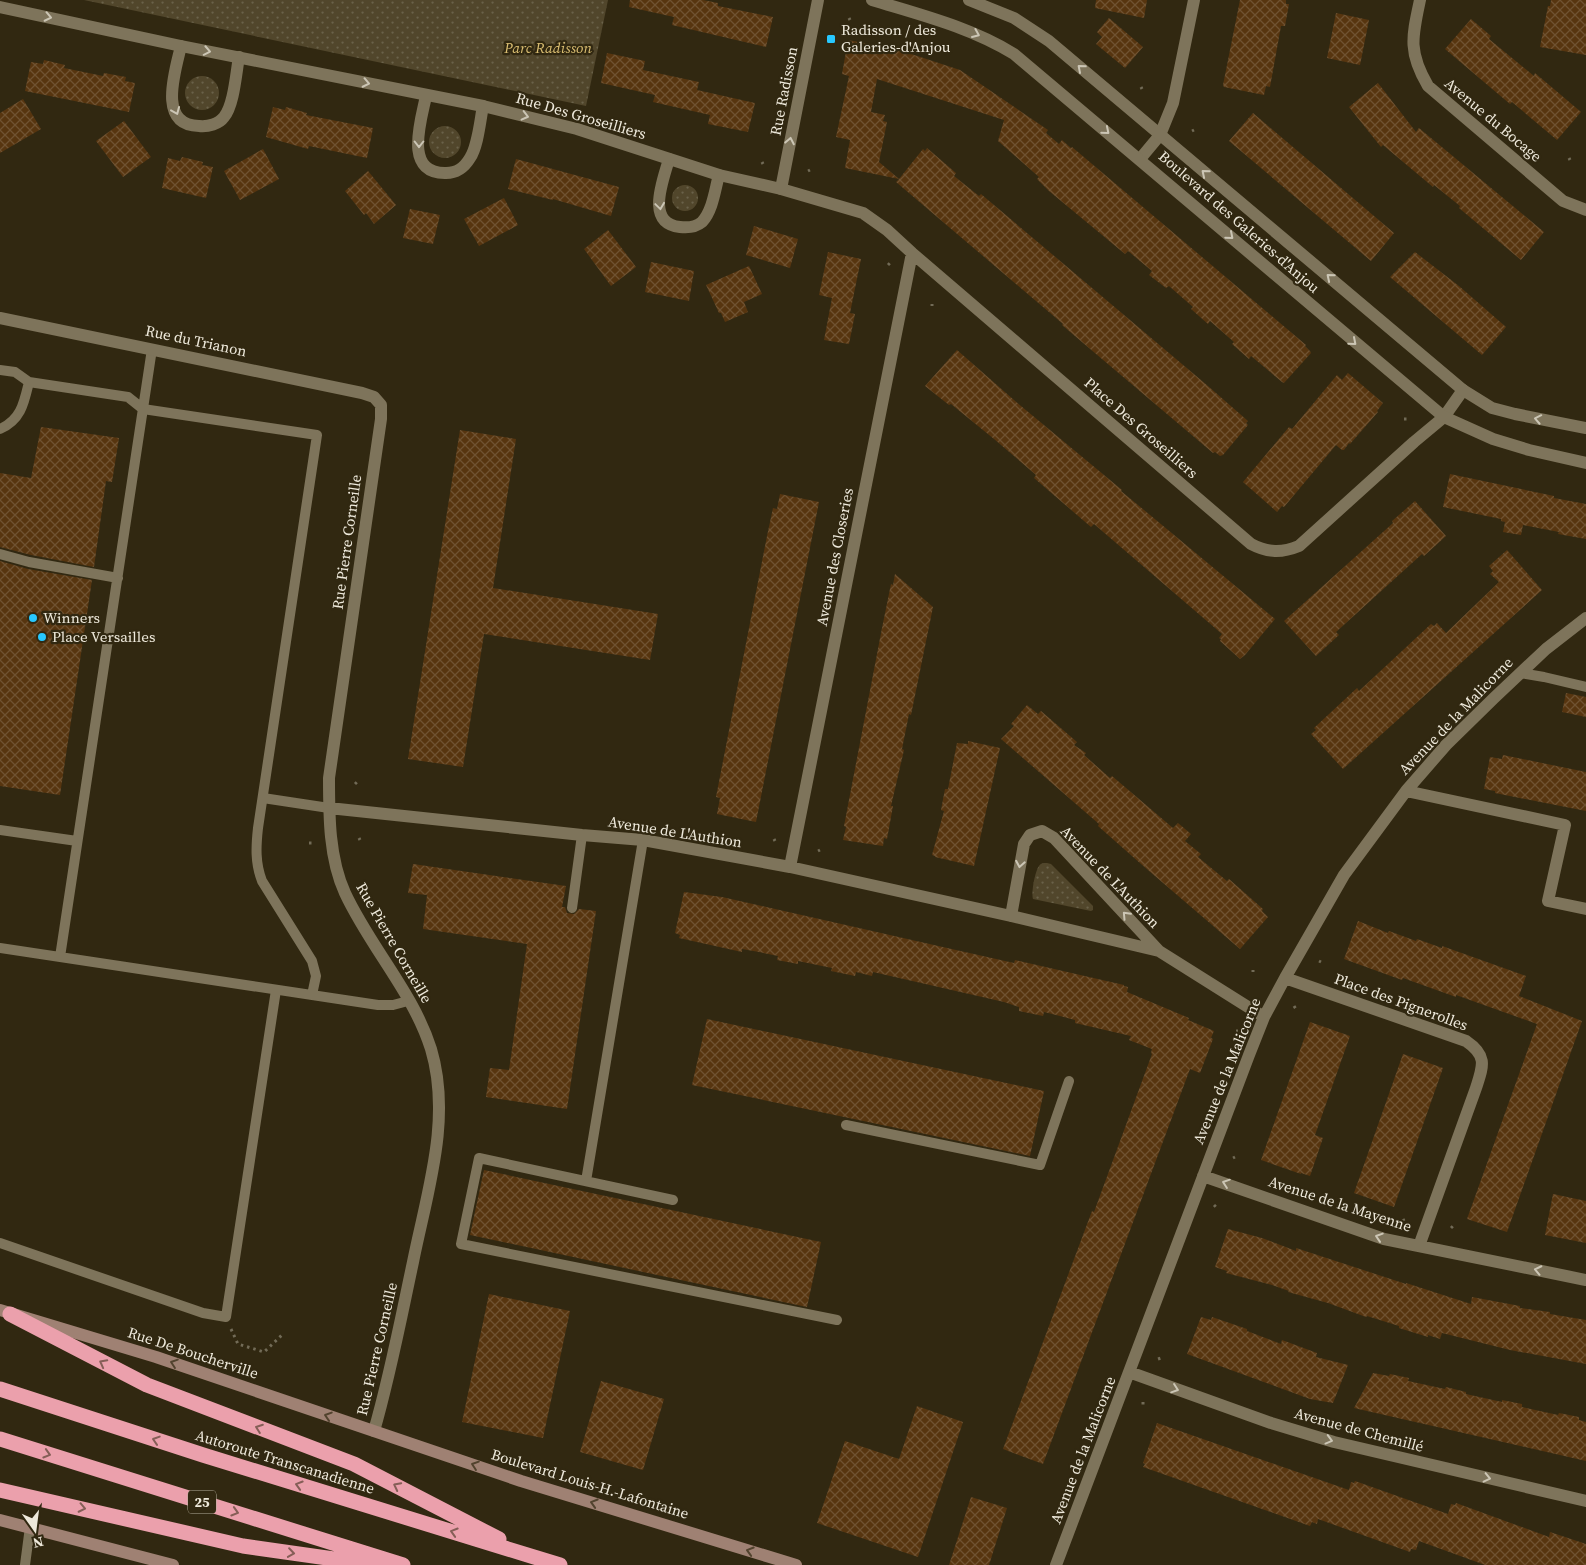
<svg xmlns="http://www.w3.org/2000/svg" width="1586" height="1565" font-family="'Source Serif 4',serif">
<defs>
<pattern id="green-dots" width="8" height="8" patternUnits="userSpaceOnUse" patternTransform="scale(1.25)"><rect width="8" height="8" fill="#51462b"/><path d="M2 2h.1M6 6h.1" fill="none" stroke="#6a6149" stroke-width="1.8" stroke-linecap="round"/></pattern>
<pattern id="building-cross-hatch" width="8" height="8" patternUnits="userSpaceOnUse" patternTransform="scale(1.25)"><rect width="8" height="8" fill="#57350f"/><path d="M0 0l8 8M0 8l8-8" fill="none" stroke="#6f5231"/></pattern>
</defs>
<rect width="100%" height="100%" fill="#312811"/>
<path fill="url(#green-dots)" d="M84 0H608L586 106Z
M185 93a17 17 0 1 1 34 0a17 17 0 1 1-34 0Z
M429 142a16 16 0 1 1 32 0a16 16 0 1 1-32 0Z
M672 198a13 13 0 1 1 26 0a13 13 0 1 1-26 0Z
M1047 863 1051 864 1093 906V910L1091 911 1033 899C1031 893 1035 871 1039 866 1041 863 1043 863 1047 863Z"/>
<path fill="url(#building-cross-hatch)" d="M630 0H703L718 3V6L773 17 766 47 672 25 674 17 629 7Z
M1096 0H1147L1144 18 1095 8Z
M1240 0H1286V4H1289L1285 26H1281L1270 87 1266 86 1264 95 1224 87 1223 85Z
M1551 0H1586V55L1540 47 1548 6H1550Z
M1336 13 1369 20 1360 65 1327 58Z
M1109 18 1143 47 1125 68 1096 44 1102 37 1097 32Z
M1471 19 1491 36 1489 39 1534 76 1535 73 1581 112 1557 140 1512 102 1510 104 1445 49Z
M848 40 893 48 960 70 1048 130 1046 133 1059 144 1062 140 1071 148 1072 147 1306 345 1305 346 1310 351 1311 353 1284 383 1282 382 1251 356 1249 359 1232 344 1234 342 1210 321 1208 324 1191 309 1193 307 1169 286 1166 288 1149 275 1152 271 1128 251 1125 254 1049 191 1037 179 1039 177 998 141 1004 120 877 79 871 112 885 115 883 121 887 122 879 162 899 179 923 149 925 151 927 148 956 173 954 176 979 196 981 194 988 200 1208 386 1248 421 1246 423 1248 425 1223 455 1220 456 1215 452 1213 453 1089 348 1062 325 1063 324 896 182 899 179 845 168 850 140 836 137 849 76 842 74Z
M607 53 645 61 643 70 699 82 697 90 755 103 748 132 708 124 710 115 653 102 655 95 601 83Z
M44 60 65 65 64 68 103 76 104 73 126 77 125 81 135 83 129 112 25 91 31 62 43 64Z
M1378 83 1416 132 1419 128 1544 232 1521 260 1459 208 1460 206 1434 185 1433 187 1383 145 1381 147 1349 107Z
M23 99 41 129 0 153V113Z
M273 107 285 110 286 107 307 113 306 115 373 128 367 158 309 146 308 149 266 137Z
M1253 113 1394 233 1371 261 1229 141Z
M124 121 151 157 123 177 96 141Z
M263 149 279 179 240 200 224 171Z
M182 157 203 162 202 165 213 167 206 198 162 188 168 158 180 161Z
M516 159 619 187 611 216 553 199V200L508 189Z
M368 171 396 205 374 224 366 213 364 215 345 191Z
M504 198 518 225 479 246 464 219Z
M410 209 440 215 433 244 403 238Z
M754 226 798 239 790 268 746 255Z
M608 230 636 267 611 286 584 249Z
M828 252 861 259 850 313 855 314 849 344 824 340 832 298 819 295Z
M1415 252 1459 286 1506 327 1482 355 1390 277Z
M651 262 694 271 689 301 645 292Z
M749 266 762 294 744 302 748 312 725 322 721 313H719L706 285Z
M957 350 1021 406 1122 490 1121 491 1144 510 1275 619 1245 655 1240 659 1220 641 1221 639 1219 638 1222 634 1094 524 1091 527 1034 478 1036 475 994 439 951 404 949 405 925 386Z
M1348 373 1383 403 1377 411 1378 412 1350 444 1349 443 1344 450H1342L1336 445 1284 507 1282 506 1277 512 1243 482 1289 427 1292 429 1337 375 1342 380Z
M41 427 119 438 112 482 106 481 94 567 31 555 0 547V473L31 478Z
M460 430 516 439 493 588 658 614 650 660 484 634 463 767 408 759Z
M1450 474 1554 496V498L1586 504V539L1558 534 1559 532 1523 525 1521 535 1503 532 1505 522 1501 521V519L1443 507Z
M780 494 819 502 756 822 717 814 720 798 716 797 767 536 773 508 777 509Z
M1415 501 1446 536 1424 556 1422 554 1336 632 1339 635 1316 656 1284 621 1393 523 1392 521Z
M1507 550 1542 590 1343 769 1311 734 1316 730 1314 728 1357 688 1359 691 1431 624 1434 626 1437 623 1446 633 1499 582 1490 574 1493 571 1489 566Z
M0 561 28 569 92 580 60 795 0 786Z
M895 574 933 607 911 715 909 714 902 749 904 750 891 806H893L887 839 884 838 883 846 843 840 846 827 844 826 882 628 891 584 893 585Z
M1566 693 1586 697V717L1562 712Z
M1027 705 1038 714 1041 711 1077 742 1074 745 1086 753 1084 755 1110 778 1112 776 1173 828 1178 823 1191 834 1185 841 1201 854 1198 857 1227 881 1229 879 1263 909 1262 911 1268 917 1240 949 1141 864 1098 826 1099 824 1001 739 1014 726 1011 724Z
M968 741 1000 748 974 866 935 857V856L932 855 944 811 941 810 945 789H948L957 743 968 744Z
M1503 755 1586 772V811L1495 793V791L1484 789 1490 757 1502 759Z
M413 864 566 886 562 907H565L567 913 574 914 579 909 596 911 567 1109 486 1097 490 1068 509 1070 527 944 423 929 427 895 408 893Z
M684 892 722 897 956 950 1014 963 1015 960 1124 985V986L1128 987 1127 992 1189 1018 1188 1020 1214 1031 1211 1038 1213 1039 1200 1073 1190 1069 1043 1464 1003 1449 1092 1211 1094 1212 1152 1054 1151 1053 1152 1049 1129 1040 1131 1036 1075 1023V1020L1060 1016 1044 1012 1043 1016 1019 1011V1007L1004 1002 873 972 872 976 856 972 855 976 831 971 832 968 798 961V964L777 960 778 956 759 952 742 949V952L679 938 680 935 675 933Z
M1358 921 1388 933 1389 931 1416 941 1417 939 1442 948V946L1526 976 1519 996 1582 1021 1507 1232 1467 1219 1537 1024 1456 995V997L1403 978 1402 980 1344 959Z
M707 1019 1044 1091 1030 1156 692 1085Z
M1310 1022 1350 1036 1315 1135 1323 1138 1310 1176 1301 1173V1174L1261 1160Z
M1403 1054 1443 1068 1394 1207 1354 1193Z
M484 1170 821 1242 807 1307 470 1235Z
M1553 1194 1586 1201V1243L1545 1235Z
M1228 1229 1262 1238 1296 1251V1248L1406 1284V1283L1471 1304 1472 1297 1520 1306V1308L1550 1312V1314L1586 1320V1364L1510 1350 1442 1333 1440 1339 1428 1335V1337L1399 1328V1326L1367 1316 1366 1317 1328 1303 1288 1292 1289 1291 1272 1285 1226 1273 1227 1271 1215 1267Z
M489 1294 570 1311 543 1438 462 1422Z
M1201 1317 1211 1320 1212 1317 1247 1329V1331L1281 1344 1282 1340 1317 1353 1316 1357 1348 1365 1333 1403 1310 1399 1187 1354Z
M1373 1373 1389 1376 1390 1374 1409 1378 1408 1381 1445 1389 1446 1387 1466 1392V1394L1502 1402V1400L1522 1404V1407L1558 1415 1559 1413 1579 1417V1420L1586 1422V1461L1354 1408Z
M601 1381 664 1399 643 1470 580 1452Z
M917 1406 963 1422 918 1557 817 1523 845 1441 899 1459Z
M1157 1423 1349 1490 1351 1482 1354 1483 1355 1481 1448 1514 1451 1504 1455 1505 1456 1503 1549 1537 1550 1532 1586 1544V1565H1485L1419 1541 1416 1550 1411 1549 1410 1552 1318 1519 1317 1524 1312 1522 1310 1526 1143 1467 1145 1464 1143 1463Z
M971 1497 1007 1508 989 1565H949Z"/>
<g fill="none" stroke-linecap="round" stroke-linejoin="round">
<path stroke="#726b57" stroke-width="3" stroke-dasharray="2.5 4" stroke-linecap="butt" d="M849 18 850 20
M1141 87 1142 89
M1192 131 1194 130
M1569 158 1570 160
M762 162 763 164
M808 171 810 170
M888 265 890 263
M932 304V306
M1404 419H1407
M355 784 357 782
M359 838 360 840
M774 839 775 841
M309 843H312
M818 851 820 850
M1319 961 1321 962
M1253 970V972
M1294 1006 1296 1009
M1236 1031H1238
M1233 1158 1235 1157
M1214 1205 1216 1207
M1403 1219 1404 1221
M1451 1228 1453 1226
M231 1329 238 1344 264 1352 282 1335
M1158 1359 1161 1358
M1143 1402V1405"/>
<path stroke="#7e745b" stroke-width="10" d="M0 370 15 372 29 382 128 397 143 409 317 435 258 828C256 846 255 863 262 881L312 961 316 976 312 995
M0 429C21 420 24 403 29 382
M0 554 29 562 118 578
M1520 673 1544 677 1586 687
M263 798 329 808
M0 830 77 841
M572 908 582 835
M0 948 378 1005H393L408 1001
M60 957 152 349
M846 1125 1040 1165 1069 1081
M586 1181 643 840
M673 1200 479 1158 461 1244 837 1320
M0 1243 203 1313 226 1317 276 990
M25 1565 30 1527"/>
<path stroke="#7e745b" stroke-width="12" d="M1420 0C1412 37 1408 52 1428 86L1563 201 1586 210
M181 46C175 72 157 125 199 126 208 127 219 124 224 117 234 105 236 73 239 57
M426 96C421 121 403 174 446 173 457 173 464 168 470 158 478 146 480 121 483 106
M669 159C663 181 645 223 680 227 688 228 696 227 702 222 713 210 715 189 719 175
M1140 159 1160 135 1173 103 1194 0
M781 189 863 213 887 230 912 253 1251 544C1268 553 1282 553 1299 546L1414 442 1444 417 1463 390
M0 318 362 393 374 397 381 405V419L329 778C329 816 329 858 345 893 370 947 413 992 431 1049 452 1119 427 1192 413 1262 401 1318 390 1376 374 1431
M1406 791 1565 825 1548 901 1586 909
M329 808 582 835 643 840 790 867 1011 916 1159 951 1264 1017
M790 867 912 253
M1011 916 1024 844 1030 835 1042 831 1054 838 1159 951
M1285 978 1466 1041C1488 1056 1483 1066 1476 1088L1419 1246
M1203 1176 1384 1239 1586 1280
M1129 1372 1271 1423 1334 1442 1586 1501
M1056 1565 1249 1055 1264 1017 1285 978 1344 875 1406 791 1446 745 1494 698 1546 649 1586 618"/>
<path stroke="#7e745b" stroke-width="12" d="M872 0C921 15 970 27 1014 54L1444 417 1493 439 1529 450 1586 463
M969 0 1014 18 1049 41 1463 390 1492 408 1515 414 1586 428
M0 7 181 46 483 106 577 129 719 175 781 189 818 0"/>
<path stroke="#9f8173" stroke-width="12" d="M0 1310 156 1357 521 1481 796 1565
M0 1520 173 1565"/>
<path stroke="#eba0ac" stroke-width="15" d="M10 1314 147 1385 354 1464 499 1539
M0 1389 203 1455 560 1565
M0 1439 403 1565
M0 1490 243 1546 376 1565"/>
</g>
<defs><path id="oneway-chevron" d="M-2-3.5L2.5 0L-2 3.5" fill="none" stroke-width="1.6" stroke-linecap="round" stroke-linejoin="round" transform="scale(1.25)"/></defs>
<g stroke="#ccc6b5">
<use href="#oneway-chevron" transform="translate(48 17) rotate(12)"/>
<use href="#oneway-chevron" transform="translate(976 34) rotate(23)"/>
<use href="#oneway-chevron" transform="translate(207 51) rotate(11)"/>
<use href="#oneway-chevron" transform="translate(1081 68) rotate(-139)"/>
<use href="#oneway-chevron" transform="translate(366 83) rotate(12)"/>
<use href="#oneway-chevron" transform="translate(176 111) rotate(67)"/>
<use href="#oneway-chevron" transform="translate(525 116) rotate(14)"/>
<use href="#oneway-chevron" transform="translate(1106 131) rotate(40)"/>
<use href="#oneway-chevron" transform="translate(790 141) rotate(-79)"/>
<use href="#oneway-chevron" transform="translate(419 144) rotate(90)"/>
<use href="#oneway-chevron" transform="translate(1205 173) rotate(-140)"/>
<use href="#oneway-chevron" transform="translate(660 206) rotate(82)"/>
<use href="#oneway-chevron" transform="translate(1230 236) rotate(41)"/>
<use href="#oneway-chevron" transform="translate(1330 277) rotate(-140)"/>
<use href="#oneway-chevron" transform="translate(1353 342) rotate(41)"/>
<use href="#oneway-chevron" transform="translate(1538 419) rotate(-169)"/>
<use href="#oneway-chevron" transform="translate(1020 864) rotate(100)"/>
<use href="#oneway-chevron" transform="translate(1126 915) rotate(-133)"/>
<use href="#oneway-chevron" transform="translate(1226 1183) rotate(-161)"/>
<use href="#oneway-chevron" transform="translate(1379 1237) rotate(-162)"/>
<use href="#oneway-chevron" transform="translate(1538 1270) rotate(-168)"/>
<use href="#oneway-chevron" transform="translate(1175 1389) rotate(19)"/>
<use href="#oneway-chevron" transform="translate(1329 1440) rotate(15)"/>
<use href="#oneway-chevron" transform="translate(1487 1478) rotate(13)"/>
</g>
<g stroke="#855e57">
<use href="#oneway-chevron" transform="translate(103 1363) rotate(-152)"/>
<use href="#oneway-chevron" transform="translate(259 1428) rotate(-160)"/>
<use href="#oneway-chevron" transform="translate(156 1440) rotate(-162)"/>
<use href="#oneway-chevron" transform="translate(47 1454) rotate(17)"/>
<use href="#oneway-chevron" transform="translate(299 1485) rotate(-163)"/>
<use href="#oneway-chevron" transform="translate(397 1486) rotate(-153)"/>
<use href="#oneway-chevron" transform="translate(82 1508) rotate(12)"/>
<use href="#oneway-chevron" transform="translate(235 1512) rotate(17)"/>
<use href="#oneway-chevron" transform="translate(454 1532) rotate(-163)"/>
<use href="#oneway-chevron" transform="translate(291 1553) rotate(8)"/>
</g>
<g stroke="#52432e">
<use href="#oneway-chevron" transform="translate(174 1363) rotate(-161)"/>
<use href="#oneway-chevron" transform="translate(328 1416) rotate(-162)"/>
<use href="#oneway-chevron" transform="translate(475 1465) rotate(-161)"/>
<use href="#oneway-chevron" transform="translate(594 1503) rotate(-163)"/>
<use href="#oneway-chevron" transform="translate(750 1551) rotate(-163)"/>
</g>
<g fill="#28c8ff" stroke="#312811" stroke-width="2">
<rect x="826" y="34" width="10" height="10" rx="2.5"/>
<circle cx="33" cy="618" r="5"/>
<circle cx="42" cy="637" r="5"/>
</g>
<g text-anchor="middle" stroke-width="4.5" stroke-linejoin="round" paint-order="stroke">
<rect fill="#312811" stroke="#b5af9e" stroke-width="1" x="188" y="1490.5" width="28" height="23" rx="4"/>
<g font-size="14" font-weight="bold" fill="#eee9db">
<text x="202" y="1507">25</text>
</g>
<g font-size="15" fill="#eee9db" stroke="#312811" text-anchor="start">
<text x="841" y="35">Radisson / des<tspan x="841" dy="17">Galeries-d'Anjou</tspan></text>
<text x="43" y="623">Winners</text>
<text x="52" y="642">Place Versailles</text>
</g>
<g font-size="15" font-style="italic" fill="#dabe72" stroke="#312811">
<text x="548" y="53">Parc Radisson</text>
</g>
<g font-size="15" fill="#eee9db" stroke="#312811">
<text transform="translate(784 91) rotate(-79)" y="5">Rue Radisson</text>
<text transform="translate(581 116) rotate(16)" y="5">Rue Des Groseilliers</text>
<text transform="translate(1493 120) rotate(40)" y="5">Avenue du Bocage</text>
<text transform="translate(1239 222) rotate(41)" y="5">Boulevard des Galeries-d'Anjou</text>
<text transform="translate(196 341) rotate(12)" y="5">Rue du Trianon</text>
<text transform="translate(1141 428) rotate(41)" y="5">Place Des Groseilliers</text>
<text transform="translate(347 542) rotate(-82)" y="5">Rue Pierre Corneille</text>
<text transform="translate(835 557) rotate(-79)" y="5">Avenue des Closeries</text>
<text transform="translate(1456 716) rotate(-46)" y="5">Avenue de la Malicorne</text>
<text transform="translate(675 832) rotate(9)" y="5">Avenue de L'Authion</text>
<text transform="translate(1110 877) rotate(46)" y="5">Avenue de L'Authion</text>
<text transform="translate(394 943) rotate(60)" y="5">Rue Pierre Corneille</text>
<text transform="translate(1401 1002) rotate(20)" y="5">Place des Pignerolles</text>
<text transform="translate(1227 1071) rotate(-68)" y="5">Avenue de la Malicorne</text>
<text transform="translate(1340 1204) rotate(18)" y="5">Avenue de la Mayenne</text>
<text transform="translate(377 1349) rotate(-77)" y="5">Rue Pierre Corneille</text>
<text transform="translate(193 1353) rotate(18)" y="5">Rue De Boucherville</text>
<text transform="translate(1359 1430) rotate(15)" y="5">Avenue de Chemillé</text>
<text transform="translate(1083 1450) rotate(-69)" y="5">Avenue de la Malicorne</text>
<text transform="translate(285 1462) rotate(17)" y="5">Autoroute Transcanadienne</text>
<text transform="translate(590 1484) rotate(17)" y="5">Boulevard Louis-H.-Lafontaine</text>
</g>
</g>
<g transform="translate(35 1530) rotate(166)" stroke="#312811" stroke-width="4" paint-order="stroke">
<path d="M0-4L9 19L0 12L-9 19Z" fill="#eee9db"/>
<text y="-8" font-size="14" font-weight="bold" text-anchor="middle" fill="#eee9db">N</text>
</g>
</svg>
